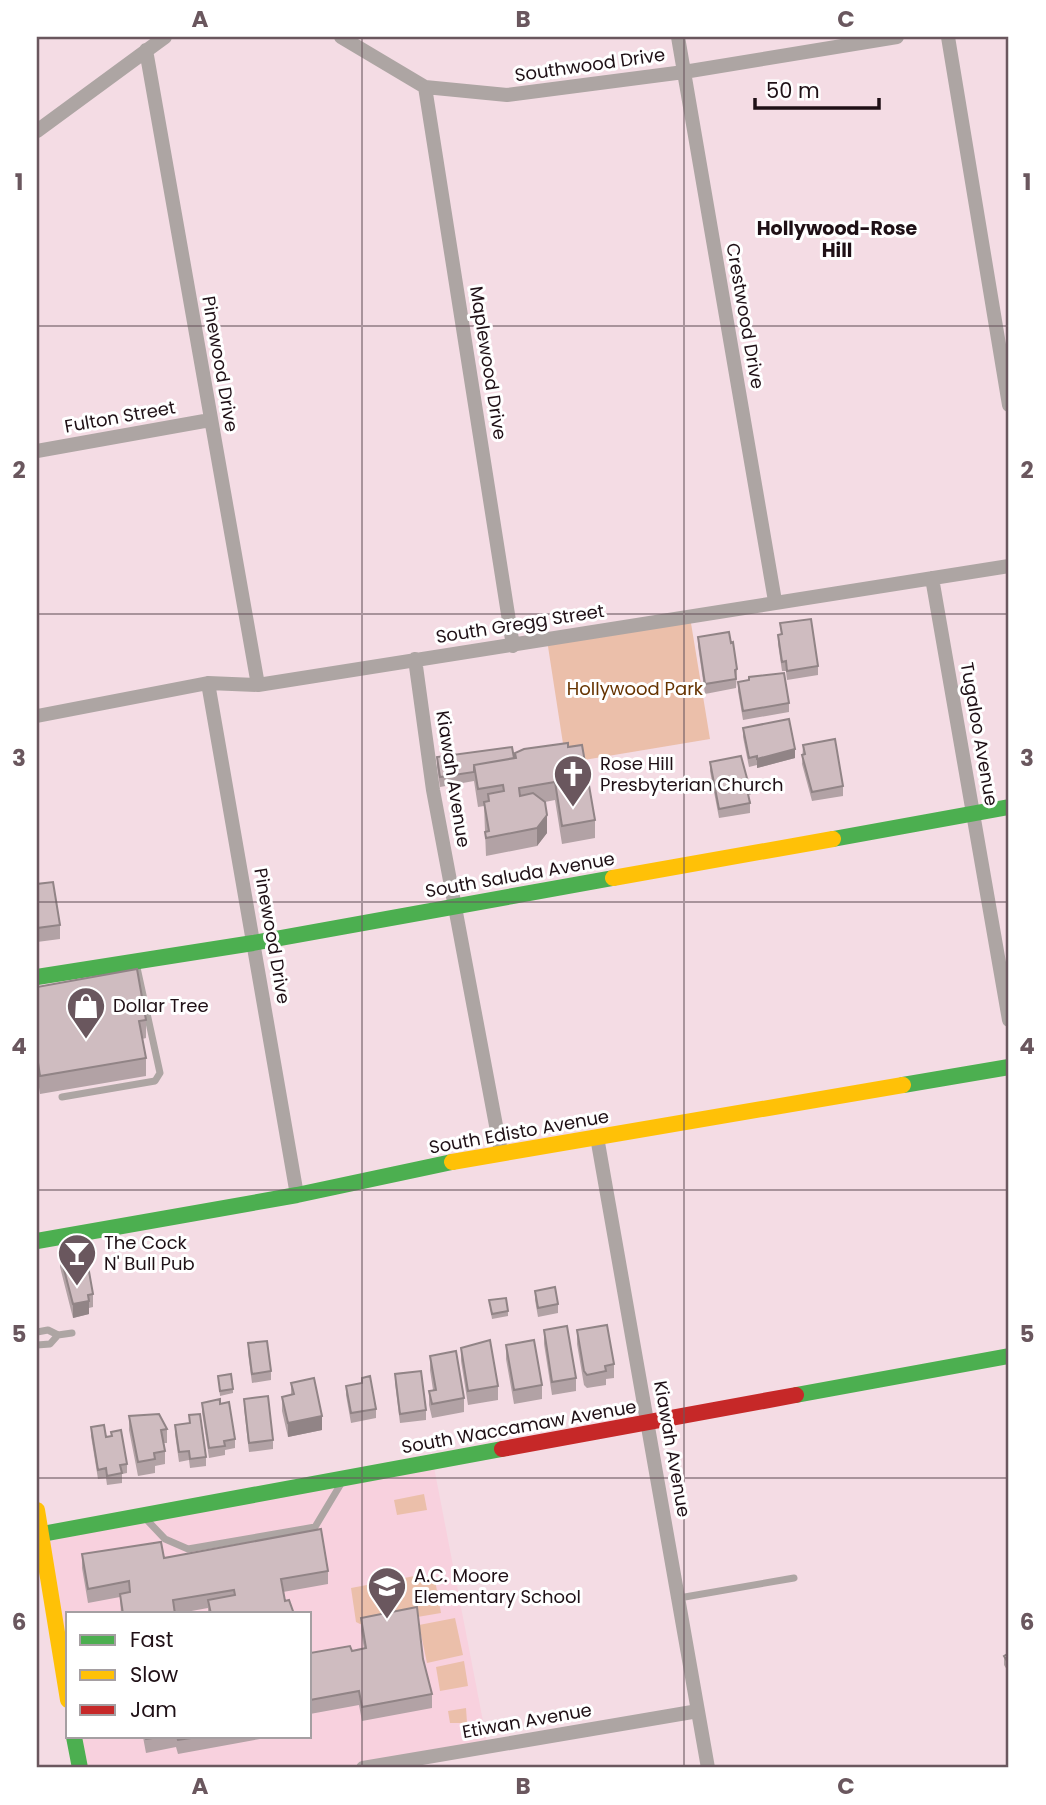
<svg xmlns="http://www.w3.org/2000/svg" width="1046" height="1805" font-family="Poppins,sans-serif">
<rect width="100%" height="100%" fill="#f4dce4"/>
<path fill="#f8d1de" d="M433 1462 488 1747 363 1768H80L74 1737H310V1614H68V1700L41 1535Z"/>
<path fill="#ebbfaa" d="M690 617 710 739 566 763 547 640Z
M424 1494 427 1510 397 1515 394 1500Z
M420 1575 435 1580 441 1613 364 1626 356 1622 351 1588Z
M455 1618 463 1655 427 1663 419 1625Z
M464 1661 468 1686 440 1691 436 1667Z
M466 1708 467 1723H450L448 1711Z"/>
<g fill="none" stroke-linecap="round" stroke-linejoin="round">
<path stroke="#ada5a3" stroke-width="7" d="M62 1097 155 1081 160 1073 136 963
M37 1332 48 1330 58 1335
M37 1345 50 1344 58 1335 72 1333
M146 1519 165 1539 188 1549 315 1527 342 1482
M679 1598 794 1578"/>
<path stroke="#ada5a3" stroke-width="14" d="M341 37 425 87 507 95 684 72 897 37
M678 37 775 601
M948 37 1009 405
M146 50 258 685
M425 87 513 646
M37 131 165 37
M37 451 210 420
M932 578 1009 1020
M415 659 433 790 501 1152
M208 683 297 1195
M37 716 208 683 258 685 1009 566
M597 1137 708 1768
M363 1768 698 1711"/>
<path stroke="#4caf50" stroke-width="16" d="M833 839 1009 807
M37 977 253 943 613 878
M903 1085 1009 1067
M37 1241 297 1195 452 1162
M796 1395 1009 1356
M37 1535 502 1449
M74 1737 80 1768"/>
<path stroke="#ffc107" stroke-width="16" d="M613 878 833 839
M452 1162 903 1085
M37 1510 68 1700"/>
<path stroke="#c62828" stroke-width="16" d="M502 1449 796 1395"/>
</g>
<path fill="#b2a2a5" d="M780 623 818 666V675L787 680 786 671H782L778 644V635L781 634Z
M698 637 731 643 737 669 736 688 705 694 698 646Z
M738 682 789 703V712L743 720 738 691Z
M743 728 795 758 757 768V765L749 767 743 737Z
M803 745 843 786V796L812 801 802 764Z
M524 749 595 820V838L562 844 555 800 545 802 547 833 537 846 486 856 484 806 478 807 474 781 440 787 437 767V757L514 758 515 753Z
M710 762 751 802 750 803V813L719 818 710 771Z
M37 884 60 925V939L37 942Z
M37 987 146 1020V1038L142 1039 146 1058V1076L40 1094 37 1074Z
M60 1254 93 1294V1307L89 1308V1314L73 1318 60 1267Z
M535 1291 558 1304V1313L538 1317 535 1300Z
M489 1300 508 1311V1316L492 1319Z
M544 1330 576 1378V1391L552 1395 544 1344Z
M577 1330 614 1364V1378L606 1379V1385L587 1388 584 1385 577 1344Z
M248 1343 271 1371V1380L252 1383 248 1353Z
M506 1345 542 1385V1399L514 1404 506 1359Z
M461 1348 498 1386V1400L468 1405 461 1361Z
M430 1356 464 1398V1412L432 1418 429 1405V1391L433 1390 430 1370Z
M395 1374 426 1410V1420L400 1423 395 1383Z
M218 1376 233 1389V1393L220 1396Z
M362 1378 376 1409V1418L351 1423 346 1395V1386L362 1383Z
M291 1383 322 1430 288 1437 282 1411V1397L291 1395Z
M244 1399 273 1440V1449L249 1452 244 1408Z
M202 1403 220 1404 235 1439V1448L225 1450V1455L209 1458 202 1412Z
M189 1415 206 1457V1466L190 1468 189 1460 179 1462 175 1434V1425L189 1423Z
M129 1416 167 1429V1443H164L165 1451V1464L155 1466V1473L138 1476 129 1430Z
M91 1427 106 1437 111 1436V1432L127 1464V1473L122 1474V1483L107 1485 106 1478 98 1479 91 1436Z
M82 1554 164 1558 328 1571V1584L283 1592 285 1601 294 1614H208V1608L175 1614H121L120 1597 88 1603 82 1568Z
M361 1618 423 1659 432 1694V1708L362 1721 359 1705 310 1714V1653L352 1651 364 1649 361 1631Z
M1009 1653V1673L1004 1665V1656Z
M143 1737H260V1739L178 1754 176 1747 146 1753Z"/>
<path fill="#918486" d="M795 749V758L757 768V759Z
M547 815V833L537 846V828Z
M89 1301V1314L73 1318V1304Z
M322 1416V1430L288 1437V1423Z"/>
<path fill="#cfbcc0" stroke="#918486" stroke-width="2" d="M811 619 818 666 787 671 786 661 782 662 778 635 782 634 780 623Z
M729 632 731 643 733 642 737 669 735 670 736 679 705 684 698 637Z
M784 673 789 703 743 711 738 682 749 680V677Z
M789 719 795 749 757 759V756L749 758 743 728Z
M835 739 843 786 812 792 802 755 805 754 803 745Z
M568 743V747L582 745 595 820 562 826 555 782 519 788 520 796 533 793 545 802 547 815 537 828 486 838 485 832 489 831 484 802 489 801 488 794 504 791 503 785 478 789 474 765 516 758 515 753 524 749Z
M512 747 514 758 474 765V772L440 777 437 757Z
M741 756 751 793 748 794 750 803 719 809 710 762Z
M53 882 60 925 37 928V884Z
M137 969 146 1020 139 1021 146 1058 40 1076 37 1056V987Z
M85 1249 93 1294 88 1295 89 1301 73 1304 60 1254Z
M555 1287 558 1304 538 1308 535 1291Z
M506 1298 508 1311 492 1314 489 1300Z
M607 1325 614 1364 605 1366 606 1371 587 1375 584 1371 577 1330Z
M567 1326 576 1378 552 1382 544 1330Z
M490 1340 498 1386 468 1391 461 1348Z
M534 1340 542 1385 514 1390 506 1345Z
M267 1341 271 1371 252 1374 248 1343Z
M456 1351 464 1398 432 1404 429 1391 436 1390 430 1356Z
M421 1371 426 1410 400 1414 395 1374Z
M231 1374 233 1389 220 1391 218 1376Z
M370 1376 376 1409 351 1413 346 1386 362 1383V1378Z
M314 1378 322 1416 288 1423 282 1397 294 1394 291 1383Z
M268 1396 273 1440 249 1443 244 1399Z
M220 1399V1404L229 1402 235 1439 224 1441 225 1446 209 1448 202 1403Z
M159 1414 167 1429 161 1430 165 1451 154 1453 155 1459 138 1462 129 1416Z
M200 1414 206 1457 190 1459 189 1451 179 1452 175 1425 190 1423 189 1415Z
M104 1425 106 1437 112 1436 111 1432 121 1430 127 1464 120 1465 122 1473 107 1476 106 1468 98 1470 91 1427Z
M321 1529 328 1571 281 1579 285 1601 289 1600 294 1614H211L208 1600 235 1595 234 1590 173 1600 175 1614H123L120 1594 130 1592 129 1581 88 1589 82 1554 161 1542 164 1558Z
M417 1607 423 1659 432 1694 362 1707 359 1691 310 1700V1653L350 1646 352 1651 366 1648 361 1618Z
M1009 1653V1664L1004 1656Z
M145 1737H160L146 1739Z
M177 1737H198L178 1740Z"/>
<path fill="none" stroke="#6a575e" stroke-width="2" stroke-opacity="0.55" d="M362 37V1768M684 37V1768M37 326H1009M37 614H1009M37 902H1009M37 1190H1009M37 1478H1009"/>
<defs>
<g id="church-pin" transform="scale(2.0125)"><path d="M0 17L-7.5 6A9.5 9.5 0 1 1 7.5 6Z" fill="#6a575e" stroke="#fff"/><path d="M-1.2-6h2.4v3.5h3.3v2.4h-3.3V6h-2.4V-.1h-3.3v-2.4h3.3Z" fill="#fff"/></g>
<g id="shop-pin" transform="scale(2.0125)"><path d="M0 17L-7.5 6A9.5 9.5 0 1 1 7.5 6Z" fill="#6a575e" stroke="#fff"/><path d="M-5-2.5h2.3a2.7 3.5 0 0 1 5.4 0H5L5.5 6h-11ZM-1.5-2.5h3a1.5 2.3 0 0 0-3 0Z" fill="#fff"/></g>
<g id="bar-pin" transform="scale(2.0125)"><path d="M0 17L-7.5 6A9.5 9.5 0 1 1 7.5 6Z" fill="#6a575e" stroke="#fff"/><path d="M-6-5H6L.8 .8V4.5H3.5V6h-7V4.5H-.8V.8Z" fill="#fff"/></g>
<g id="school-pin" transform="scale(2.0125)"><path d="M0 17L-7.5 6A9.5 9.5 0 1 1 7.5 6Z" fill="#6a575e" stroke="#fff"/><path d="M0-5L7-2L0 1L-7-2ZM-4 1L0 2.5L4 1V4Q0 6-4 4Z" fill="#fff"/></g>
</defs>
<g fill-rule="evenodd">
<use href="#church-pin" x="573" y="774"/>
<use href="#shop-pin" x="86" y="1006"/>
<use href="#bar-pin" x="77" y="1253"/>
<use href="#school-pin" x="387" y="1586"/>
</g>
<g text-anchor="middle" stroke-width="6" stroke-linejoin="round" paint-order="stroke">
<g font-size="18" fill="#1f1016" stroke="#fff">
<text transform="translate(590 65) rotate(-8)" y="6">Southwood Drive</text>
<text transform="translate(745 316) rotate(80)" y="6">Crestwood Drive</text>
<text transform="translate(488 363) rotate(81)" y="6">Maplewood Drive</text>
<text transform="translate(220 364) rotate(80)" y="6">Pinewood Drive</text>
<text transform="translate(120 417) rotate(-10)" y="6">Fulton Street</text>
<text transform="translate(520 624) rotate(-9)" y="6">South Gregg Street</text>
<text transform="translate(979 734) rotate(80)" y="6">Tugaloo Avenue</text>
<text transform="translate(453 779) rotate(81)" y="6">Kiawah Avenue</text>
<text transform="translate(520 875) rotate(-10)" y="6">South Saluda Avenue</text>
<text transform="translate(272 936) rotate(80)" y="6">Pinewood Drive</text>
<text transform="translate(519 1132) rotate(-10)" y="6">South Edisto Avenue</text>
<text transform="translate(519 1427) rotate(-10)" y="6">South Waccamaw Avenue</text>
<text transform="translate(672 1449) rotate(80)" y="6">Kiawah Avenue</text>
<text transform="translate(527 1721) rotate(-10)" y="6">Etiwan Avenue</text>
</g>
<g font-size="18" fill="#630" stroke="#fff">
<text x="635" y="695">Hollywood Park</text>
</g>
<g font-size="18" fill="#1f1016" stroke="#fff" text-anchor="start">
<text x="600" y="770">Rose Hill<tspan x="600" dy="21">Presbyterian Church</tspan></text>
<text x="113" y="1012">Dollar Tree</text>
<text x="104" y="1249">The Cock<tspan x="104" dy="21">N' Bull Pub</tspan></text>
<text x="414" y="1582">A.C. Moore<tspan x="414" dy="21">Elementary School</tspan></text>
</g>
<g font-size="19" font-weight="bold" fill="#1f1016" stroke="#fff">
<text x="837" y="235">Hollywood-Rose<tspan x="837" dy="22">Hill</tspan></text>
</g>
</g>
<rect width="1046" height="1805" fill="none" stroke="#ffffff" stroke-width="77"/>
<rect x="66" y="1612" width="245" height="126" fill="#ffffff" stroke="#a59fa2" stroke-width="2"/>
<rect x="80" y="1635" width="35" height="10" fill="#4caf50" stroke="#a59fa2" stroke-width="2"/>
<text x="130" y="1647" font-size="21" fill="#1f1016">Fast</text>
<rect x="80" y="1670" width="35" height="10" fill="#ffc107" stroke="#a59fa2" stroke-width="2"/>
<text x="130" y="1682" font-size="21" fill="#1f1016">Slow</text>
<rect x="80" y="1705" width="35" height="10" fill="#c62828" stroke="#a59fa2" stroke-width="2"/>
<text x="130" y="1717" font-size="21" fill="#1f1016">Jam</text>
<path d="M755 98v10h124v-10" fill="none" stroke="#1f1016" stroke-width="3.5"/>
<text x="766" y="98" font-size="21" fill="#1f1016" stroke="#ffffff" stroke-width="5" paint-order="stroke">50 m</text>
<rect x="38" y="38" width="969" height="1728" fill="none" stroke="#6a575e" stroke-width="2.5"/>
<g font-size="23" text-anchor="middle" font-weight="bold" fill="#6a575e">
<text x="200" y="27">A</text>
<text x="523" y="27">B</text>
<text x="846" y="27">C</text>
<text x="19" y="190">1</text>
<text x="1027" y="190">1</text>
<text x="19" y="478">2</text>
<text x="1027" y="478">2</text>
<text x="19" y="766">3</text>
<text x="1027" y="766">3</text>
<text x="19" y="1054">4</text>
<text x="1027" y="1054">4</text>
<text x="19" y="1342">5</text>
<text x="1027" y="1342">5</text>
<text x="19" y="1630">6</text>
<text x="1027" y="1630">6</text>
<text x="200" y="1794">A</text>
<text x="523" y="1794">B</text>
<text x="846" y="1794">C</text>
</g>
</svg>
